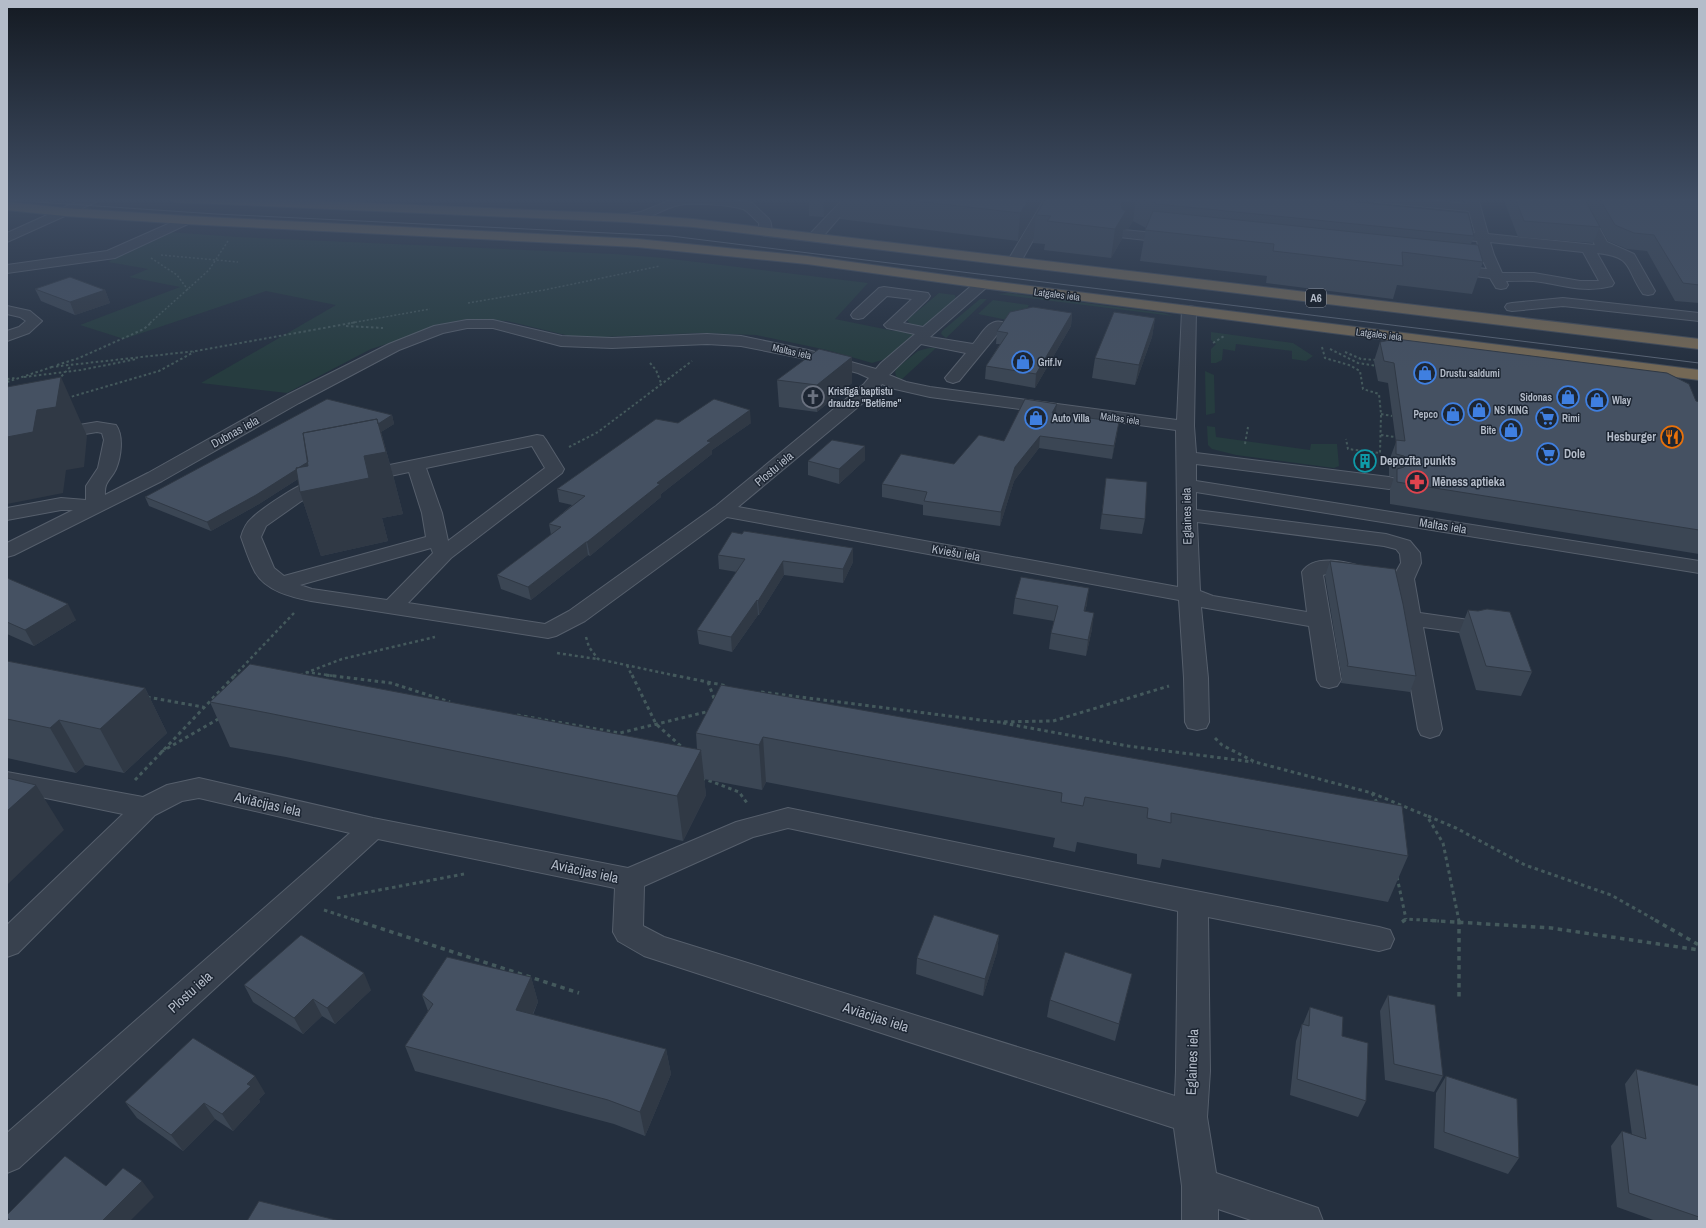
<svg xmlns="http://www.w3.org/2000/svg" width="1706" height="1228" font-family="'Archivo Narrow',sans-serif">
<rect width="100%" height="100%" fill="#242f3e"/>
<path fill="#263c3f" d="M168 232 238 237 614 254 664 258 868 283 835 319 894 331 900 330 915 334 914 338 886 359 872 363 827 350 756 335 700 333 578 338 507 321 461 320 371 349 287 393 201 383 336 305 266 291 124 339 80 325 180 287 129 277 148 269 108 262Z
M939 293 955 295 956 299 928 324 921 326 910 324 907 320Z
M1009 293 1163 313 1173 316 997 294Z
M980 299H987L946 338 941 334 942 331Z
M993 300 1029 305 1022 318 1007 320 978 314Z
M1211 332 1293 343 1313 356 1306 361 1292 359V351L1236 344 1235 351 1223 349 1222 360 1216 363H1211V349L1216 344 1211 340Z
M929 348H936L901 380 896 376 895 372 897 368 918 351Z
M1205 371 1214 375 1215 413 1206 415Z
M1207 426 1215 427 1216 437 1310 450 1311 444H1337L1339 466 1334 468 1236 455 1212 449 1208 445Z"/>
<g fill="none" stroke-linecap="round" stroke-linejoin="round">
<g stroke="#565f6c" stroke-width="2">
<path id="minor" d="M85 198H100L98 201 7 242V233Z
M352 198H366C361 204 349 211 341 209L339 206Z
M676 198H716L748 202 752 203 769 219C772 223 772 230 770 234H760L759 231V223C754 219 748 211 743 209 731 205 691 202 679 205 659 209 642 226 621 221L619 218 621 215 641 212Z
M844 198H856L820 240H810L809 237 810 234Z
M1045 198H1057L1019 265H1009L1007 262Z
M1370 198H1409L1467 204 1466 198H1478L1488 234 1595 245 1571 198H1583L1607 242 1634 254 1655 291 1653 294 1648 295 1643 294C1625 268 1634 257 1597 253L1614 283 1612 286C1585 293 1567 286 1541 282 1529 280 1518 281 1506 281L1508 285 1506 288 1501 289 1496 288 1490 278 1444 272 1442 269 1444 266 1449 265 1487 269 1480 255 1477 241 1444 238 1439 237 1438 234 1439 231 1444 230 1475 233 1469 211 1376 202 1372 201ZM1490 242 1583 252 1599 281H1580L1534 273H1502L1494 255Z
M186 216 190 217 192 220 190 223 115 258 7 273V265L107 251Z
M1124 230 1173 235 1178 236 1179 239 1178 242 1173 243 1119 237 1118 234 1119 231Z
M982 280 987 281 989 284 987 287 930 337 973 344C981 335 989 318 1002 322L1005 325 959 381 953 383 947 381 945 378 966 353 921 344 889 375 906 382 930 387 1177 420 1182 310 1184 307 1189 306 1194 307 1196 310 1194 426 1196 453 1389 477 1396 479 1398 483 1396 487 1389 489 1196 464V481L1699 561V573L1196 492V510L1386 534 1410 541 1420 553 1421 563 1414 579 1420 613 1476 621 1479 626 1476 631 1468 633 1423 627 1442 729 1439 735 1430 738 1421 735 1418 729 1392 579 1401 563 1400 554 1396 549 1384 546 1197 522 1200 591 1213 596 1307 612 1302 572C1314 553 1346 562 1364 567L1367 571 1364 575C1351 579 1337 570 1323 575L1341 680 1337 686 1329 688 1321 686 1317 680 1309 626 1201 607 1208 678 1209 722 1206 728 1197 730 1188 728 1185 722 1184 678 1179 600 727 517 585 621 556 636 548 638 311 601C291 597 266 591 255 572 249 561 245 548 241 537 243 530 246 523 252 518 261 509 297 485 310 481 318 478 327 477 335 479L337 483 335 487 321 490 300 502 266 526 261 537 274 568 284 576 426 537 422 513 409 472 362 482 355 480 353 476 355 472 537 435 543 436 546 440 564 469 562 473 451 558 408 603 545 624 569 611 716 506 864 384 869 378 858 373 806 359 741 346 707 344 612 348 561 346 493 328H467L443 333 399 350 299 403 162 481 14 555 7 557V543L73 510H61L7 520V508L61 498 86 500V486L98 468 104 440 102 433 97 432 7 447V437L97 422 116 425C124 436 121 457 116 469 111 480 104 481 105 495L148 473 287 395 389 344 434 326 467 320H493L562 336 612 338 707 334 741 336 808 350 876 369 881 363 915 334 887 328 884 325 912 299 887 296 863 318 858 319 853 318 851 315 853 312 879 288 884 287 928 293 930 296 928 299 903 323 923 327 977 281ZM882 384 895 389 930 397 1176 430 1178 587 738 507 876 392ZM532 446 545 468 448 541 442 513 426 468ZM431 548 433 553 387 600 312 589 300 585Z
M1563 298 1699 313V321L1563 306 1512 311 1507 310 1505 307 1507 304 1512 303Z
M7 306 30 311 42 321 29 333 7 341V331L19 327 26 321 20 317 7 314Z
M7 772 143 797 167 785 199 778 373 818 628 868 736 822 788 808 1155 883 1379 927 1390 930 1394 939 1390 948 1379 951 1208 917 1210 1071 1207 1117 1216 1173 1318 1208 1323 1221H1254L1218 1209V1221H1182V1186L1174 1128 644 956 618 941 613 932 615 888 378 839 19 1168 7 1173V1133L350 833 199 798 182 801 155 815 18 953 7 957V925L123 814 7 790ZM788 828 1178 911 1176 1071 1175 1096 664 937 643 926 644 886 753 837Z"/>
</g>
<g stroke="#434c59" stroke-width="2">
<path id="highway" d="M169 198H250L625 214 693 219 1699 339V349L693 227 625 222 175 202 171 201Z
M7 202 65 208 186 216 637 239 807 256 982 280 1699 370V380L982 288 807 264 637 247 186 224 65 216 7 210Z"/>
</g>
<path stroke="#44595c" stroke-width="1.5" stroke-dasharray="2 2" stroke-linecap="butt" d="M161 255 238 262
M151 258 177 275 188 290
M468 303 544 290 660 266
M150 323 209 270 228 241
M351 323 430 309"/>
<path stroke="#44595c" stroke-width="2" stroke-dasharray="2.5 2.5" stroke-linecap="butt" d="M346 326 383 328
M1213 343 1224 336
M1322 347 1325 358 1349 365 1360 371 1363 389 1379 394 1381 414 1380 453 1348 449 1346 439
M1330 349 1358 363 1377 366
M1345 352 1361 359 1377 360
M650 363 656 370 661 383
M57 365 79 358 144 329 152 322
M51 367 196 351 357 322
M24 377 81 370 137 359
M7 379 15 378
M58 380 72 365
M7 382 52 367
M67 398 159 371 194 352
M1381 414 1392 416
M1381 435 1395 437
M1245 444 1248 427
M569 447 598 432 692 361"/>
<path stroke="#44595c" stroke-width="2.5" stroke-dasharray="3 3" stroke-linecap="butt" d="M586 637 589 647 598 659 677 676
M557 653 597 659
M627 665 632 676
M306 672 334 676
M300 675 342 659 435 637
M234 676 294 613"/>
<path stroke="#44595c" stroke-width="3" stroke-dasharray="3.5 3.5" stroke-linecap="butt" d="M326 675 391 683 450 702
M632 675 656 724 683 748
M673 675 727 686
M708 682 715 701
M761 692 996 722 1053 721 1169 686
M147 697 203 707
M517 715 620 733 710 711
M1003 723 1128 746 1253 762
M1215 738 1222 745 1255 762 1372 793 1427 816 1443 843 1459 921
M161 752 220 718
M702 778 739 792 747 803
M135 780 235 675
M1372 793 1377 803
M1428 816 1456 828 1525 865 1611 895 1657 921
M1397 877 1406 919
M337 898 464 874
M324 910 358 921
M1403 921 1406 919 1439 921"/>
<path stroke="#44595c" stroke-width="3.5" stroke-dasharray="4.5 4.5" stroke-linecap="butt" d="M355 920 579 993
M1423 920 1551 928 1699 950
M1459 920V999
M1655 920 1699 945
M1402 922 1405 920"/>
<use href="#minor" fill="#38414e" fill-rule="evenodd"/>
<use href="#highway" fill="#746855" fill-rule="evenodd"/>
<path stroke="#5a6575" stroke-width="1" d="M7 200 216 214 671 236 1699 363"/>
</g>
<path fill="#3b4654" d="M809 198H1043L1018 241 840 219V201L824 217 809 216Z
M1046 198H1314L1474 236 1471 244 1483 262 1472 294 1397 285 1393 299 1266 283 1267 276 1140 261 1146 228 1133 221 1128 229 1123 230 1122 239 1111 258 1044 250 1045 244 1033 243 1036 215Z
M1503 198H1699V303L1675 301 1647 251 1627 249 1608 241 1584 198 1600 227 1593 243 1518 237Z
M35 289 105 290 110 303 75 315 41 301Z
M1072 313 1071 326 1035 388 985 379 986 366 1000 344H996L997 331Z
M1155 318 1152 337 1135 385 1092 378 1095 358Z
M1380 342 1699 402V554L1390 504V490L1394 477 1389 476V461L1396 442 1388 383 1378 381 1374 361Z
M777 380 852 383 817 412 779 407Z
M1057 404 1056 413 1117 434 1112 459 1039 448 1014 481 1000 526 923 515V505L882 497V484L954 464 1004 441Z
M392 415 394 424 381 432 394 479 403 514 382 518 388 541 321 556 300 492 298 479 259 504 211 531 149 506 145 497Z
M678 423H751L712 450V454L661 494V497L590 556 588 555 531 600 501 589 497 575 551 535 549 524 572 505 559 502 557 489Z
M865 460 839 484 808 475V461Z
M1106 478 1145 519 1142 534 1100 529Z
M718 555 853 562 843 583 784 575 759 615H758L732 652 699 644 697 630 737 572 719 569Z
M1330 561 1416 676 1410 692 1341 683 1342 679 1325 576Z
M7 578 76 620 34 646 7 634Z
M1015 598 1087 604 1085 611 1092 629 1086 656 1049 649 1051 633 1054 621 1013 614Z
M1468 610 1532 672 1521 696 1476 690 1459 633Z
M7 661 145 688 167 733 124 773 85 765 76 773 7 758Z
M721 685 1408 856 1388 902 1162 859 1160 868 1137 864V854L1077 842 1075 852 1053 847 1055 838 766 782 762 790 704 779 706 795 683 841 286 757 230 747 210 702 697 749 696 733Z
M999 935 997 952 983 996 916 974 917 958Z
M1132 974 1115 1041 1047 1017 1050 1000Z
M531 977 538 1002 533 1015 666 1049 671 1074 645 1136 614 1124 415 1071 405 1046 428 1011 422 995Z
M244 985 371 990 335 1024 322 1016 303 1034 253 1002Z
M1388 995 1443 1076 1434 1092 1385 1080 1380 1011Z
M1310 1007 1342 1036 1366 1101 1358 1117 1290 1095 1296 1041 1302 1024H1303Z
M1636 1069 1699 1086V1221H1656L1617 1207 1611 1146 1622 1131 1632 1135 1625 1084Z
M1446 1076 1519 1158 1508 1174 1434 1148 1436 1093Z
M265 1093 259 1099 260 1102 233 1131 215 1119 183 1151 137 1118 125 1102Z"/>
<path fill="#303945" d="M823 198H840V201L824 217Z
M1030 198H1043L1018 241 1020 213Z
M1134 198H1136L1133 221 1128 229 1123 230 1122 239 1111 258 1115 229 1121 203Z
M105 290 110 303 75 315 70 302Z
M1072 313 1071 326 1035 388 1036 374Z
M1155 318 1152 337 1135 385 1139 365Z
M852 357V383L817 412V385Z
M61 377 87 436 84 467 66 470 63 493 7 504V437L37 410Z
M1057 404 1055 417 1052 413Z
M750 410 751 423 712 450V454L661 494V497L590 556 587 542 707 441Z
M392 415 394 424 381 432 394 479 403 514 382 518 388 541 321 556 300 492 318 466 259 504 211 531 207 522 316 456Z
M1119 422 1117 434 1112 459 1114 446Z
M1040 436 1039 448 1014 481 1000 526 1001 512 1015 467Z
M865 446V460L839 484V469Z
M586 542 588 555 531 600 528 587Z
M853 548V562L843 583V569Z
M783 561 784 575 759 615 758 601Z
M1089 588 1087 604 1081 627 1084 611Z
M757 600 758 615 732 652 731 637Z
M68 604 76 620 34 646 25 630Z
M1094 613 1092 629 1086 656 1088 640Z
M145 688 167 733 124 773 100 729Z
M59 720 85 765 76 773 50 728Z
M763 737 766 782 762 790 759 745Z
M701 750 706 795 683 841 677 796Z
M36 785 64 830 7 885V811Z
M999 935 997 952 983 996 985 979Z
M364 973 371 990 335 1024 327 1008Z
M531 977 538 1002 523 1035 516 1010Z
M313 999 322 1016 303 1034 294 1018Z
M666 1049 671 1074 645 1136 640 1112Z
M255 1076 265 1093 259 1099 260 1102 233 1131 222 1114 247 1084Z
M204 1103 215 1119 183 1151 171 1135Z
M142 1181 154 1197 130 1221H102Z"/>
<path fill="#455162" stroke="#303945" d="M889 198H1030L1020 213Z
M1046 198H1134L1132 201 1121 203 1122 209 1126 211 1115 229 1047 221 1051 216 1036 215Z
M1145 198H1314L1468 213 1474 236 1157 204Z
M1515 198H1584L1600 227 1524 221Z
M1599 198H1697L1699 200V285L1683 283 1654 235 1634 233 1615 225Z
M1153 211 1478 245 1483 262 1402 252 1403 266 1273 251 1274 244 1145 230Z
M70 277 105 290 70 302 35 289Z
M1033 307 1072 313 1036 374 986 366 1008 333 997 331 1010 312Z
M1114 312 1155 318 1139 365 1095 358Z
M1396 339 1667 373 1689 384 1696 401 1699 402V530L1397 482V469L1404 467 1407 461 1404 456 1396 454V440L1405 441 1394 363 1384 361 1380 342Z
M819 349 852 357 817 385 777 380Z
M61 377 56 407 37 410 33 432 7 437V387Z
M327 399 392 415 378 424 377 419 303 433 308 462 298 468H296L297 469 256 495 207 522 145 497Z
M714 399 750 410 707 441 711 442 657 483 660 484 587 542H586L528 587 497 575 561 527 549 524 585 496 557 489 656 419 678 423Z
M1025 399 1057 404 1052 413 1119 422 1114 446 1040 436 1015 467 1001 512 924 501 927 492 882 484 901 454 954 464 979 435 1004 441Z
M377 419 386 452 364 456 369 478 300 492 296 468 308 466 303 433Z
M832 440 865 446 839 469 808 461Z
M1106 478 1147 482 1145 519 1102 514Z
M744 531 853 548 843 569 783 561 758 601 757 600 731 637 697 630 745 559 718 555 732 532 742 534Z
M1330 561 1395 569 1403 604 1416 676 1347 666 1348 664Z
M1021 577 1089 588 1084 611 1094 613 1088 640 1051 633 1058 606 1015 598Z
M7 578 68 604 25 630 7 622Z
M1487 609 1510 612 1532 672 1486 666 1468 610 1478 611Z
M7 661 145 688 100 729 59 720 50 728 7 719Z
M250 664 701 750 677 796 268 713 210 702Z
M721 685 1402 806 1408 856 1171 813V823L1147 818 1148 808 1085 797 1083 806 1061 802 1062 793 763 737 759 745 696 733Z
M7 778 36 785 7 811Z
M934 915 999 935 985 979 917 958Z
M301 935 364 973 327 1008 313 999 294 1018 244 985Z
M1065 952 1132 974 1119 1024 1050 1000Z
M447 957 531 977 516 1010 666 1049 640 1112 608 1100 405 1046 433 1004 422 995Z
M1388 995 1435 1005 1443 1076 1394 1064Z
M1310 1007 1343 1017 1342 1036 1368 1043 1366 1101 1297 1079 1302 1024 1309 1026Z
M193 1038 255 1076 247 1084 251 1086 222 1114 204 1103 171 1135 125 1102Z
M1636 1069 1699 1086V1217L1629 1193 1622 1131 1646 1139Z
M1446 1076 1517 1099 1519 1158 1444 1132Z
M65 1156 106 1186 123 1168 142 1181 102 1221H11L7 1218V1215Z
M259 1201 340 1221H247Z"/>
<linearGradient id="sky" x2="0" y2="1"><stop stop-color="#141a22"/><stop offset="0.54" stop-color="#3f4d63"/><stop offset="1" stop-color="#3f4d63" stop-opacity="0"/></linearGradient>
<rect width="1706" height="370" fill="url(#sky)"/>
<defs>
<g id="shop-ring" transform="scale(1.15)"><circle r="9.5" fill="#1d2633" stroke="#3f7fe0" stroke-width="1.5"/><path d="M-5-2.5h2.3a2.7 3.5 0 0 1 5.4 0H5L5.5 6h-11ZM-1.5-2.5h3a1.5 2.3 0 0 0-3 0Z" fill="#3f7fe0"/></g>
<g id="church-ring" transform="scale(1.15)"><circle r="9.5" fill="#1d2633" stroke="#6b7280" stroke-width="1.5"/><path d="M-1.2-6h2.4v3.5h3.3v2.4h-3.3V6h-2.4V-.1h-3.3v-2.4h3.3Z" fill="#6b7280"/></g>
<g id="supermarket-ring" transform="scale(1.15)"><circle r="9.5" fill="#1d2633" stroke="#3f7fe0" stroke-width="1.5"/><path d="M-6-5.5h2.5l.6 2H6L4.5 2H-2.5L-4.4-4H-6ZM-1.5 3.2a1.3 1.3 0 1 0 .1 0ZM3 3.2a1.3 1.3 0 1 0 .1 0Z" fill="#3f7fe0"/></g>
<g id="restaurant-ring" transform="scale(1.15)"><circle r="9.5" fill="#1d2633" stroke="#e8710a" stroke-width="1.5"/><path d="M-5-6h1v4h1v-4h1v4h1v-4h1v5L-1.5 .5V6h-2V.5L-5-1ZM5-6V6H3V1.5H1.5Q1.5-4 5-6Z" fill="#e8710a"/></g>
<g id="building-ring" transform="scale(1.15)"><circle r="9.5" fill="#1d2633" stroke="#0f9aa8" stroke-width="1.5"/><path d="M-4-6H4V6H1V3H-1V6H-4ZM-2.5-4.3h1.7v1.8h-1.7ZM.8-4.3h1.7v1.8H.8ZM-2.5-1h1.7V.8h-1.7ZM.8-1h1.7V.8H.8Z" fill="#0f9aa8"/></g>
<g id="pharmacy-ring" transform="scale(1.15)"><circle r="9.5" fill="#1d2633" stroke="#e0444e" stroke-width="1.5"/><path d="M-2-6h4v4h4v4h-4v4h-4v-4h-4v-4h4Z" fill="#e0444e"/></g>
</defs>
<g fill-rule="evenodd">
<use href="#shop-ring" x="1023" y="362"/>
<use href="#shop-ring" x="1425" y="373"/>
<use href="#church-ring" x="813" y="397"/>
<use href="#shop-ring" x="1568" y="397"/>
<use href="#shop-ring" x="1597" y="400"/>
<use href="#shop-ring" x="1479" y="410"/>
<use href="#shop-ring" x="1453" y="414"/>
<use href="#shop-ring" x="1036" y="418"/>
<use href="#supermarket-ring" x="1547" y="418"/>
<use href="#shop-ring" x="1511" y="430"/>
<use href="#restaurant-ring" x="1672" y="437"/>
<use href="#supermarket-ring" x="1548" y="454"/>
<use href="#building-ring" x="1365" y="461"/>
<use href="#pharmacy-ring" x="1417" y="482"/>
</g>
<g text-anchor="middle" stroke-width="3" stroke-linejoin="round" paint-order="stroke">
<g font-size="10" fill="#b4bcc9" stroke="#1d2633">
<text transform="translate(1057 294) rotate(7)" y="4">Latgales iela</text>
<text transform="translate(1379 334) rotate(7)" y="4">Latgales iela</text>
<text transform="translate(792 351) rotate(13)" y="4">Maltas iela</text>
<text transform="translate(1120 418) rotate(8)" y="4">Maltas iela</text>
</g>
<g font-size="10" font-weight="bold" fill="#b4bcc9" stroke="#1d2633" text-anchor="start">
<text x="1038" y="366">Grif.lv</text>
<text x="1440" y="377">Drustu saldumi</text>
<text x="828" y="395">Kristīgā baptistu<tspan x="828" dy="12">draudze "Betlēme"</tspan></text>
<text x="1552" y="401" text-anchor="end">Sidonas</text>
<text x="1612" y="404">Wlay</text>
<text x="1494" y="414">NS KING</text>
<text x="1438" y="418" text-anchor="end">Pepco</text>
<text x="1052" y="422">Auto Villa</text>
<text x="1562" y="422">Rimi</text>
<text x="1496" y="434" text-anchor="end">Bite</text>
</g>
<rect fill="#1d2633" stroke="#878f9c" stroke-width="1" x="1306" y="289" width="20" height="18" rx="3"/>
<g font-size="11" font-weight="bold" fill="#b4bcc9">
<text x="1316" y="302">A6</text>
</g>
<g font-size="12" fill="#b4bcc9" stroke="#1d2633">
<text transform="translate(235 432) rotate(-29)" y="4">Dubnas iela</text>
<text transform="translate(774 469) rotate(-40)" y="4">Plostu iela</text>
<text transform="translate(1187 516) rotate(-91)" y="4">Eglaines iela</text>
<text transform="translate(1443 526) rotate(9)" y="4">Maltas iela</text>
<text transform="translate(956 553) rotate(10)" y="4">Kviešu iela</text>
</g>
<g font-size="12" font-weight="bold" fill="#b4bcc9" stroke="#1d2633" text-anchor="start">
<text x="1656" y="441" text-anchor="end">Hesburger</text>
<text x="1564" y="458">Dole</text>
<text x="1380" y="465">Depozīta punkts</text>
<text x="1432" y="486">Mēness aptieka</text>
</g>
<g font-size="14" fill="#b4bcc9" stroke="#1d2633">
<text transform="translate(268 804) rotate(13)" y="5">Aviācijas iela</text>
<text transform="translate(585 871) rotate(12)" y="5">Aviācijas iela</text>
<text transform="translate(190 992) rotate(-42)" y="5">Plostu iela</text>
<text transform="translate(876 1017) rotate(18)" y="5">Aviācijas iela</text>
<text transform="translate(1192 1062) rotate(-88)" y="5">Eglaines iela</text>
</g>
</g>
<rect width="1706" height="1228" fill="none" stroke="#b4bcc9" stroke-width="16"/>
</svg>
